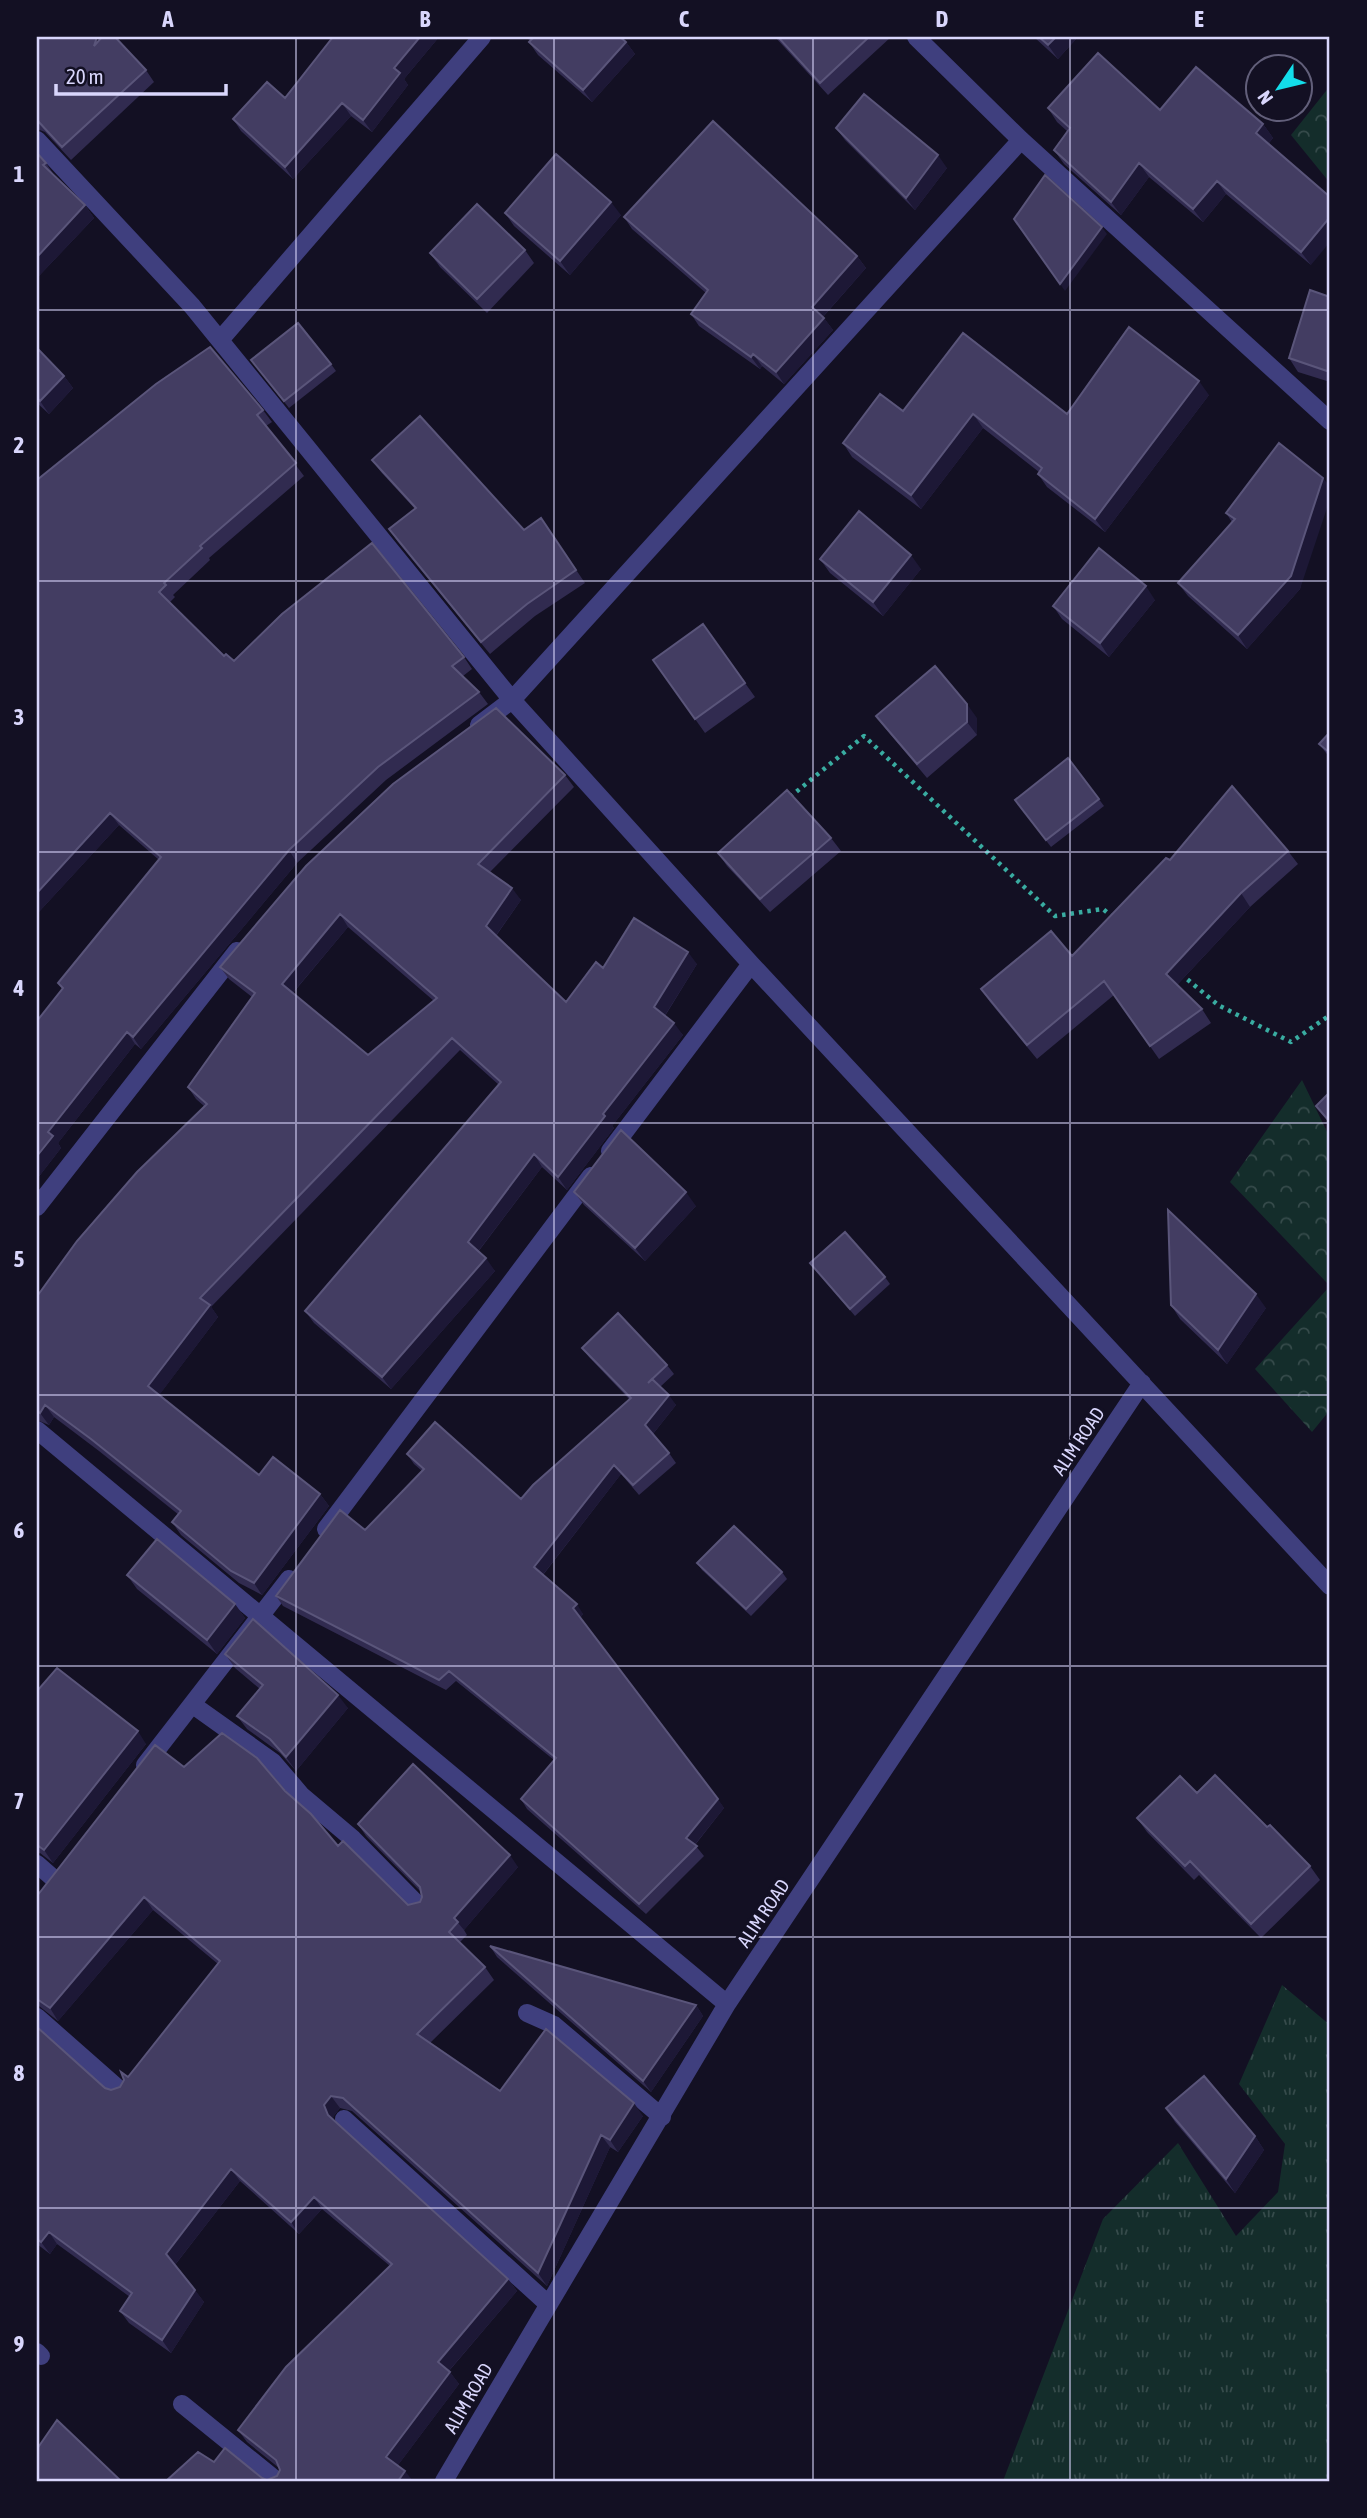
<svg xmlns="http://www.w3.org/2000/svg" width="1367" height="2518" font-family="'Asap Condensed',sans-serif">
<defs>
<pattern id="grass-tufts" width="24" height="20" patternUnits="userSpaceOnUse" patternTransform="scale(1.75)"><rect width="24" height="20" fill="#142d2b"/><path d="M3 7l-1-3M5 7V3M7 7l1-3M15 17l-1-3M17 17v-4M19 17l1-3" fill="none" stroke="#364b4b"/></pattern>
<pattern id="forest-crowns" width="20" height="18" patternUnits="userSpaceOnUse" patternTransform="scale(1.75)"><rect width="20" height="18" fill="#142d2b"/><path d="M2 6a3 3 0 1 1 6 0M12 15a3 3 0 1 1 6 0" fill="none" stroke="#364b4b"/></pattern>
</defs>
<rect width="100%" height="100%" fill="#131023"/>
<path fill="url(#grass-tufts)" d="M1282 1985 1330 2025V2481H1003L1103 2219 1178 2143 1236 2236 1278 2192 1285 2144 1239 2084Z"/>
<path fill="url(#forest-crowns)" d="M1330 86V183L1291 135Z
M1302 1080 1330 1138V1410L1312 1432 1255 1369 1330 1286 1230 1182Z"/>
<g fill="none" stroke-linecap="round" stroke-linejoin="round">
<path stroke="#39aca1" stroke-width="4.5" stroke-dasharray="3.5 5" stroke-linecap="butt" d="M790 797 864 736 1055 916 1103 909 1115 919
M1181 974 1218 1005 1291 1042 1330 1015"/>
<path stroke="#3f3f7e" stroke-width="18" d="M916 37 1021 140 1330 421
M37 140 192 306 512 700 751 964 1330 1586
M220 340 482 37
M479 725 512 700 1021 140
M610 1151 751 964
M37 1207 237 951
M37 1430 727 2004
M326 1529 591 1176
M193 1705 273 1762 302 1796 353 1839 420 1907
M145 1765 289 1579
M37 1864 53 1878
M527 2013 554 2025 662 2117
M37 2017 121 2091
M344 2119 548 2304
M37 2352 41 2356
M182 2404 277 2481
M444 2481 727 2004 1142 1383"/>
</g>
<path fill="#312b50" fill-rule="evenodd" d="M37 37 146 70 154 82 71 160 45 132 37 129Z
M333 37H439L404 79 408 85 372 132 351 116 293 179 241 131 233 119 285 98Z
M525 37H620L626 42 635 54 592 102 538 55 529 42 531 41Z
M775 37H891L828 95Z
M1034 37H1078L1058 59Z
M1048 108 1160 110 1263 124 1273 138 1269 143 1311 265 1226 194 1203 222 1149 177 1121 215 1064 164 1054 150 1067 131 1057 122Z
M836 128 947 168 915 210 845 140Z
M37 153 46 163 54 175 85 205 94 218 37 278Z
M505 213 621 215 570 275 514 226Z
M624 217 857 256 866 268 823 317 833 330 784 384 762 366 760 369 699 326 691 314 706 293 632 229Z
M525 250 534 263 487 313 440 267 430 253Z
M1330 297V382L1298 372 1289 358Z
M37 348 64 376 73 388 49 414 37 403Z
M251 360 331 364 336 371 289 408Z
M1209 395 1105 532 1047 487 1038 474 1039 472 983 428 921 509 852 457 843 443 903 411 1067 414Z
M263 410 272 422 266 426 304 476 209 558 210 560 173 595 175 597 170 602 224 656 234 661 464 657 472 669 463 676 479 692 488 704 386 780 297 863 141 1049 135 1044 58 1143 61 1148 37 1179V1021L62 989 58 983 159 860 119 825 37 914V480Z
M372 460 524 530 541 518 585 583 535 616 490 654 398 542 389 529 415 509 381 472Z
M1323 478 1300 589 1247 649 1188 596 1178 583 1232 522 1226 513Z
M820 559 921 569 883 616 830 573Z
M1155 600 1109 657 1062 619 1053 606Z
M703 624 755 697 705 733 653 660Z
M876 716 977 718V735L927 778 886 729Z
M1330 732V758L1319 744Z
M1068 758 1104 806 1051 847 1015 800Z
M565 775 574 787 490 872 521 900 496 936 566 1002 603 968 697 964 665 1016 683 1035 612 1126 614 1128 567 1190 542 1167 478 1252 495 1271 391 1389 314 1323 305 1311 499 1085 460 1050 211 1307 218 1317 159 1395 259 1475 320 1494 329 1506 262 1595 239 1583 181 1535 172 1522 179 1515 99 1451 54 1417 49 1425 37 1420V1294L38 1295 204 1106 196 1099 188 1087 252 997 229 979 220 967ZM348 927 434 1001 368 1055 293 993Z
M831 838 841 851 770 912 727 866 718 853Z
M1288 851 1298 864 1250 907 1177 985 1202 1009 1211 1023 1159 1059 1114 995 1037 1059 990 1002 981 989 1072 956 1170 860Z
M1330 1092V1124L1316 1106Z
M574 1192 696 1206 645 1261 584 1205Z
M810 1263 885 1277 890 1284 855 1316Z
M1171 1305 1266 1308 1227 1364 1180 1319Z
M582 1348 667 1365 674 1374 660 1387 676 1405 653 1434 669 1453 676 1463 639 1495 621 1474 543 1575 583 1614 580 1618 724 1808 695 1845 704 1856 646 1914 527 1809 521 1799 554 1760 456 1681 446 1690 283 1606 276 1596 365 1530 422 1471 414 1464 407 1454 521 1499 629 1399 589 1357Z
M697 1563 782 1572 787 1579 751 1616 702 1570Z
M127 1575 235 1604 245 1618 217 1654 137 1589Z
M225 1654 348 1708 296 1771 280 1753 247 1729 237 1716 260 1689 235 1668Z
M37 1691 146 1744 53 1863 40 1853 37 1854Z
M184 1767 285 1791 338 1846 408 1905 420 1902 422 1897 421 1892 366 1836 358 1824 518 1867 464 1930 467 1935 460 1942 485 1967 494 1980 430 2043 500 2091 643 2116 618 2152 610 2147 547 2286 352 2111 340 2108 333 2117 334 2121 508 2279 517 2291 449 2371 459 2384 398 2465 413 2481H166L214 2462 267 2480 277 2476 280 2470 279 2468 247 2442 238 2430 390 2266 322 2209 299 2234 240 2181 175 2265 204 2302 171 2353 129 2323 120 2311 130 2297 57 2244 50 2254 37 2244V2027L105 2088 111 2090 120 2087 218 1964 153 1910 58 2021 39 2006H37V1896Z
M1197 1793 1267 1827 1310 1866 1320 1880 1261 1938 1199 1875 1194 1880 1147 1832 1137 1818Z
M490 1946 696 2005 703 2016 651 2092 497 1957Z
M1166 2108 1255 2136 1264 2150 1235 2193 1175 2122Z"/>
<path fill="#1d1836" d="M420 37H439L404 79 408 85 372 132 363 120 394 68Z
M1056 37H1078L1058 59 1048 45Z
M626 42 635 54 592 102 583 90Z
M342 103 351 116 293 179 285 167Z
M1263 124 1273 138 1266 146 1256 133Z
M938 155 947 168 915 210 906 198Z
M1139 163 1149 177 1121 215 1111 202Z
M1217 181 1226 194 1203 222 1193 209Z
M611 202 621 215 570 275 560 261Z
M85 205 94 218 37 278V257Z
M1330 217V242L1311 265 1301 252Z
M1102 227 1107 234 1065 291 1060 284Z
M857 256 866 268 820 320 812 307Z
M824 318 833 330 784 384 776 372Z
M753 354 762 366 760 369 751 357Z
M64 376 73 388 49 414 40 401Z
M1199 381 1209 395 1105 532 1095 519Z
M973 414 983 428 921 509 911 495Z
M1323 478 1330 487V499L1300 589 1247 649 1238 635Z
M911 555 921 569 883 616 873 602Z
M1146 586 1155 600 1109 657 1100 643Z
M967 704 977 718V735L967 722Z
M110 813 119 825 37 914V893Z
M289 850 297 863 141 1049 133 1037Z
M512 888 521 900 494 938 486 926Z
M1241 893 1250 907 1175 987 1166 974Z
M340 914 348 927 290 996 282 984Z
M688 952 697 964 662 1020 654 1007Z
M674 1023 683 1035 612 1126 614 1128 567 1190 558 1177 603 1114Z
M127 1032 135 1044 58 1143 61 1148 37 1179V1156L48 1132Z
M534 1154 542 1167 476 1254 468 1242Z
M686 1192 696 1206 645 1261 635 1248Z
M486 1258 495 1271 391 1389 382 1377Z
M1256 1294 1266 1308 1227 1364 1218 1350Z
M210 1305 218 1317 157 1398 148 1386Z
M669 1395 676 1405 652 1435 645 1425Z
M45 1405 54 1417 49 1425 40 1413Z
M614 1465 621 1474 541 1577 534 1567Z
M320 1494 329 1506 262 1595 254 1583Z
M235 1604 245 1618 217 1654 207 1640Z
M577 1604 583 1614 580 1618 573 1608Z
M338 1695 348 1708 296 1771 286 1757Z
M138 1731 146 1744 53 1863 44 1850Z
M718 1799 724 1808 692 1848 686 1838Z
M510 1855 518 1867 464 1930 454 1918Z
M144 1897 153 1910 58 2021 50 2008Z
M696 2005 703 2016 651 2092 643 2081Z
M331 2096 340 2108 333 2117 336 2127 328 2115 324 2105Z
M634 2103 643 2116 618 2152 610 2140Z
M601 2135 610 2147 547 2286 538 2273Z
M1255 2136 1264 2150 1235 2193 1226 2179Z
M231 2169 240 2181 174 2266 166 2254Z
M314 2197 322 2209 299 2234 291 2222Z
M49 2232 57 2244 50 2254 41 2242Z
M508 2279 517 2291 446 2374 438 2362Z
M195 2290 204 2302 171 2353 162 2340Z
M450 2372 459 2384 395 2469 386 2457Z
M405 2471 413 2481H398Z"/>
<path fill="#433d62" stroke="#5a557a" stroke-width="2" fill-rule="evenodd" d="M37 37H97L94 46 102 37H115L146 70 62 147 37 120Z
M333 37H420L394 68 400 73 363 120 342 103 285 167 233 119 267 82 285 98Z
M533 37H620L626 42 583 90 529 42 534 37Z
M778 37H869L820 83Z
M1039 37H1056L1048 45Z
M1098 53 1160 110 1196 67 1263 124 1256 133 1330 197V217L1301 252 1217 181 1193 209 1139 163 1111 202 1054 150 1070 128 1048 108Z
M864 94 938 155 906 198 836 128Z
M713 121 857 256 812 307 824 318 776 372 753 354 751 357 691 314 708 290 624 217Z
M37 153 46 163 43 165 85 205 37 257Z
M556 154 611 202 560 261 505 213Z
M1045 175 1102 227 1060 284 1014 219Z
M477 204 525 250 477 299 430 253Z
M1310 290 1330 297V372L1289 358Z
M298 323 331 364 284 401 251 360Z
M1129 327 1199 381 1095 519 1038 474 1042 468 973 414 911 495 843 443 880 394 903 411 963 333 1067 414Z
M210 347 263 410 257 415 296 463 200 546 202 548 164 583 166 585 159 592 224 656 226 654 234 661 282 614 372 543 464 657 452 666 479 692 378 767 289 850 133 1037 127 1032 48 1132 53 1136 37 1156V1021L63 988 58 983 161 857 110 813 37 893V480L156 384Z
M37 348 64 376 40 401 37 398Z
M420 416 524 530 541 518 576 570 527 604 481 642 389 529 416 508 372 460Z
M1279 443 1323 478 1291 576 1238 635 1178 583 1235 519 1226 513Z
M859 511 911 555 873 602 820 559Z
M1099 548 1146 586 1100 643 1053 606Z
M703 624 745 683 695 719 653 660Z
M935 666 967 704V722L917 764 876 716Z
M496 708 565 775 478 864 512 888 486 926 566 1002 596 962 603 968 634 918 688 952 654 1007 674 1023 603 1114 605 1116 558 1177 534 1154 468 1242 486 1258 382 1377 305 1311 501 1082 452 1038 200 1298 210 1305 148 1386 259 1475 273 1457 320 1494 254 1583 231 1571 172 1522 181 1511 91 1439 45 1405 40 1413 37 1411V1294L38 1295 77 1241 137 1172 207 1104 188 1087 255 993 220 967 306 866 393 784ZM340 914 437 998 368 1055 282 984Z
M1330 732V753L1319 744Z
M1068 758 1099 799 1046 840 1015 800Z
M1232 786 1288 851 1241 893 1166 974 1202 1009 1150 1046 1104 981 1027 1045 981 989 1051 931 1072 956 1166 858 1170 860Z
M787 790 831 838 760 899 718 853Z
M1330 1092V1122L1316 1106Z
M621 1130 686 1192 635 1248 574 1192Z
M1168 1210 1256 1294 1218 1350 1171 1305Z
M845 1232 885 1277 850 1309 810 1263Z
M618 1313 667 1365 648 1383 652 1379 669 1395 645 1425 669 1453 633 1485 614 1465 534 1567 577 1604 573 1608 718 1799 686 1838 697 1846 639 1904 521 1799 556 1758 449 1671 439 1680 276 1596 340 1510 365 1530 424 1469 407 1454 435 1422 521 1499 533 1485 631 1398 582 1348Z
M734 1526 782 1572 746 1609 697 1563Z
M157 1539 235 1604 207 1640 127 1575Z
M253 1619 338 1695 286 1757 270 1739 237 1716 263 1685 225 1654Z
M57 1668 138 1731 44 1850 37 1845V1691Z
M222 1733 257 1758 285 1791 311 1814 338 1846 343 1841 408 1905 420 1902 422 1897 420 1887 358 1824 413 1764 510 1855 454 1918 458 1922 449 1932 485 1967 417 2034 500 2091 546 2029 634 2103 610 2140 601 2135 538 2273 343 2098 331 2096 324 2105 328 2115 508 2279 438 2362 450 2372 386 2457 405 2471 398 2481H166L198 2452 214 2462 225 2448 262 2478 267 2480 277 2476 280 2470 276 2460 238 2430 286 2367 392 2264 314 2197 291 2222 231 2169 166 2254 195 2290 162 2340 120 2311 132 2293 49 2232 41 2242 37 2239V2027L105 2088 111 2090 120 2087 124 2080 121 2072 128 2077 220 1961 144 1897 50 2008 37 1999V1896L155 1745 184 1767Z
M1215 1775 1267 1827 1270 1825 1310 1866 1251 1924 1190 1861 1185 1866 1137 1818 1180 1776 1197 1793Z
M490 1946 696 2005 643 2081Z
M1204 2076 1255 2136 1226 2179 1166 2108Z
M57 2420 121 2481H37V2449Z"/>
<path fill="none" stroke="#d9d6fc" stroke-width="2" stroke-opacity="0.55" d="M296 37V2481M554 37V2481M813 37V2481M1070 37V2481M37 310H1330M37 581H1330M37 852H1330M37 1123H1330M37 1395H1330M37 1666H1330M37 1937H1330M37 2208H1330"/>
<g text-anchor="middle" stroke-width="6" stroke-linejoin="round" paint-order="stroke">
<g font-size="19" fill="#d9d6fc" stroke="#131023">
<text transform="translate(1078 1441) rotate(-56)" y="7">ALIM ROAD</text>
<text transform="translate(763 1913) rotate(-56)" y="7">ALIM ROAD</text>
<text transform="translate(468 2398) rotate(-60)" y="7">ALIM ROAD</text>
</g>
</g>
<rect width="1367" height="2518" fill="none" stroke="#131023" stroke-width="77"/>
<g transform="translate(1279 88) rotate(235)"><circle r="33" fill="#131023" stroke="#625f7a" stroke-width="2"/>
<path d="M0-5L12 26L0 18L-12 26Z" fill="#13ddea"/>
<text y="-10" font-size="19" font-weight="bold" text-anchor="middle" fill="#d9d6fc">N</text>
</g>
<path d="M56 84v10h170v-10" fill="none" stroke="#d9d6fc" stroke-width="3.5"/>
<text x="66" y="84" font-size="21" fill="#d9d6fc" stroke="#131023" stroke-width="5" paint-order="stroke">20 m</text>
<rect x="38" y="38" width="1290" height="2442" fill="none" stroke="#d9d6fc" stroke-width="2.5"/>
<g font-size="23" text-anchor="middle" font-weight="bold" fill="#d9d6fc">
<text x="168" y="27">A</text>
<text x="425" y="27">B</text>
<text x="684" y="27">C</text>
<text x="942" y="27">D</text>
<text x="1199" y="27">E</text>
<text x="19" y="182">1</text>
<text x="19" y="453">2</text>
<text x="19" y="725">3</text>
<text x="19" y="996">4</text>
<text x="19" y="1267">5</text>
<text x="19" y="1538">6</text>
<text x="19" y="1809">7</text>
<text x="19" y="2081">8</text>
<text x="19" y="2352">9</text>
</g>
</svg>
